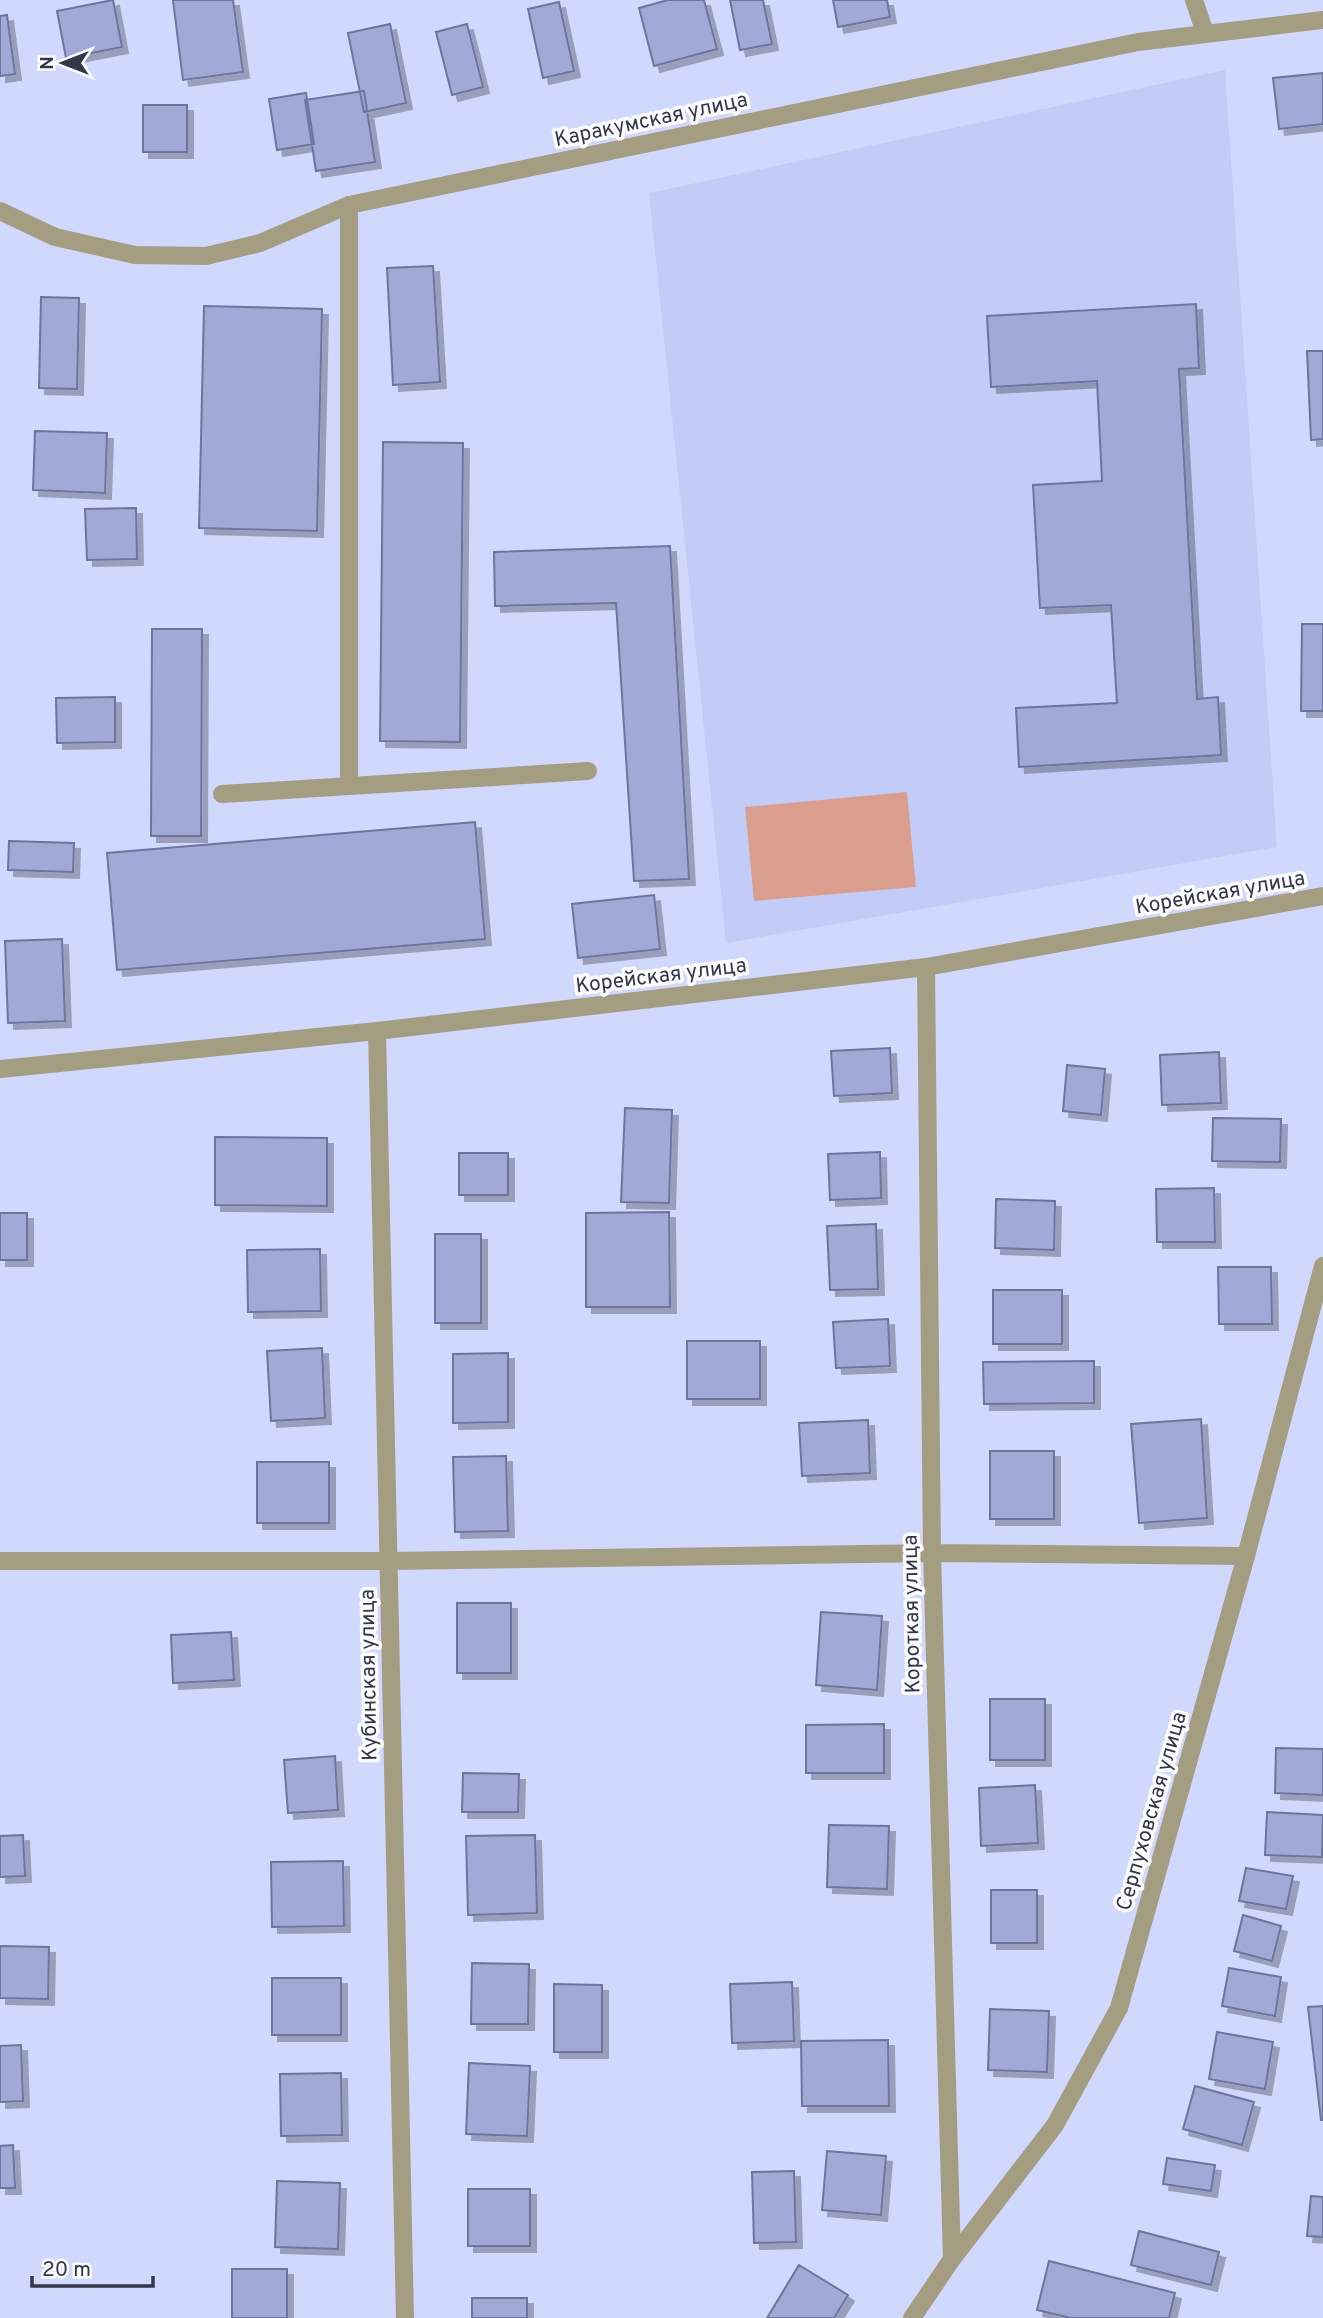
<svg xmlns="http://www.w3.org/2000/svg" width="1323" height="2318" font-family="Overpass,sans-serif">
<defs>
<filter id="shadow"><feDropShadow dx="6" dy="6" stdDeviation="0" flood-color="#0004"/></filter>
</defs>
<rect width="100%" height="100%" fill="#d0d9fd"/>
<path fill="#c3ccf6" d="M1225 70 1277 847 726 943 649 193Z"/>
<path fill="#d99e8e" d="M907 792 916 887 754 901 745 807Z"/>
<path fill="#a1aad6" stroke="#6d759e" stroke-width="2" filter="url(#shadow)" d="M113 0 122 47 66 58 57 11Z
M173 0H233L243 72 183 80Z
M668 0H704L717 49 654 66 639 8Z
M730 0H763L772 44 740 50Z
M833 0H887L890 17 838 27Z
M559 2 574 71 543 78 528 9Z
M7 15 15 74 0 76V16Z
M390 24 406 103 364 112 348 33Z
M467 24 483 87 452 95 436 32Z
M1323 73V124L1279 129 1273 78Z
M364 91 375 162 316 171 305 100Z
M306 93 314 144 277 150 269 99Z
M143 105H187V152H143Z
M433 266 440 382 393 385 387 268Z
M41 297 79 298 77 389 39 388Z
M1196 304 1199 368 1179 369 1197 699 1218 697 1221 755 1019 767 1016 708 1117 703 1111 605 1040 608 1033 485 1102 481 1097 381 991 387 987 316Z
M204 306 322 309 317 531 199 528Z
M1307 351H1323V439L1311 440Z
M35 431 107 433 105 493 33 490Z
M383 442 463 443 460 742 380 741Z
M136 508 137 559 87 560 85 509Z
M670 546 689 879 634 881 616 603 495 606 494 552Z
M1302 624H1323V711H1301Z
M152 629H202L201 836H151Z
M115 697V742L57 743 56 698Z
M475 822 485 939 117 970 107 853Z
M9 841 74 843 73 872 8 870Z
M654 895 660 949 578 958 572 904Z
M62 939 65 1021 8 1023 5 941Z
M890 1048 892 1093 834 1096 831 1051Z
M1219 1052 1221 1103 1162 1105 1160 1055Z
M1067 1065 1105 1069 1101 1115 1063 1111Z
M625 1108 672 1110 669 1203 621 1202Z
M1213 1118 1281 1119 1280 1162 1212 1161Z
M215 1137 327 1138V1206L215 1205Z
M880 1152 881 1198 830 1200 828 1154Z
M459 1153H508V1195H459Z
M1214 1188 1215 1242H1157L1156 1189Z
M996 1199 1055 1201 1054 1250 995 1248Z
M669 1212 670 1307H586V1213Z
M0 1213H27V1260H0Z
M876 1224 878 1289 830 1290 827 1226Z
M435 1234H481V1323H435Z
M320 1249 321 1311 248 1312 247 1250Z
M1218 1267H1271L1272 1324H1219Z
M993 1290H1062V1344H993Z
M888 1319 890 1366 836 1368 833 1322Z
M687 1341H760V1399H687Z
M322 1348 325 1418 271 1421 267 1351Z
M508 1353V1422L453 1423V1354Z
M1094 1361V1403L984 1404 983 1362Z
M1201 1419 1207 1518 1139 1523 1131 1424Z
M868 1420 870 1473 802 1476 799 1423Z
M990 1451H1054V1519H990Z
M506 1456 508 1531 455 1532 453 1457Z
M257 1462H329V1523H257Z
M457 1603H511V1673H457Z
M821 1612 882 1616 877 1690 816 1685Z
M231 1632 234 1680 173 1683 171 1635Z
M990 1699H1045V1760H990Z
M884 1724V1773H806V1725Z
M1276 1748 1323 1749V1795L1275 1793Z
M335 1756 338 1810 288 1813 284 1760Z
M463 1773 519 1774 518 1812H462Z
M1035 1785 1038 1843 981 1846 979 1788Z
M1267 1812 1323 1815 1322 1857 1265 1855Z
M829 1825 889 1826 887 1889 827 1887Z
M23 1835 25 1876 0 1877V1836Z
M535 1835 537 1913 468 1915 466 1836Z
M343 1861 344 1926 272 1927 271 1862Z
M1246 1868 1293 1876 1286 1909 1239 1901Z
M991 1890H1037V1943H991Z
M1243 1915 1281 1926 1272 1961 1234 1951Z
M0 1946 49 1947 48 1999 0 1998Z
M472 1963 529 1964 528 2024H471Z
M1229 1968 1281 1977 1275 2016 1222 2006Z
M272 1978H341V2035H272Z
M792 1982 794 2041 732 2043 730 1984Z
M554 1984 602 1985V2052H554Z
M1323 2006V2120H1321L1308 2007Z
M990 2009 1049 2011 1047 2072 988 2070Z
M1217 2032 1273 2042 1265 2089 1209 2079Z
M888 2040 889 2106H802L801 2041Z
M21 2045 23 2101 0 2102V2046Z
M469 2063 530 2066 527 2136 466 2134Z
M341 2073 342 2135 281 2136 280 2074Z
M1195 2086 1254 2102 1242 2145 1183 2129Z
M13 2145 15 2188H0V2146Z
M827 2151 886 2156 881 2215 822 2210Z
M1167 2158 1215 2165 1211 2191 1163 2184Z
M794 2171 796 2242 754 2243 752 2172Z
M277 2181 340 2183 338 2249 275 2247Z
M468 2189H530V2246H468Z
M1311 2196 1323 2197V2237L1307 2236Z
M1139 2231 1219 2252 1211 2285 1131 2265Z
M1049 2261 1175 2293 1169 2318H1071L1037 2310Z
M799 2265 848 2295 834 2318H767Z
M232 2269H287V2318H232Z
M472 2298H527V2318H472Z"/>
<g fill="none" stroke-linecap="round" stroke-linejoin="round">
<path stroke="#a49d81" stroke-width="18" d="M1194 0 1205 33
M349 205V786
M222 794 588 771"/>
<path stroke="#a49d81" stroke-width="18" d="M0 211 55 237 135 255 206 256 260 243 349 205 1138 42 1323 20
M926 967 932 1553 952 2259
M377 1031 405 2318
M0 1069 377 1031 926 967 1323 896
M0 1561H389L932 1553 1246 1556
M912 2318 952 2259 1055 2125 1119 2008 1246 1556 1323 1266"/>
</g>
<g text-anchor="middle" stroke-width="7" stroke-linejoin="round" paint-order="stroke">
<g font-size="21" fill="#333749" stroke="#fcfcfc">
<text transform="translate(651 119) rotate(-12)" y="7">Каракумская улица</text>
<text transform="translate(1220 892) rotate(-10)" y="7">Корейская улица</text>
<text transform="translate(661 975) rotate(-7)" y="7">Корейская улица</text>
<text transform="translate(911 1614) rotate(-91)" y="7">Короткая улица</text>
<text transform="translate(368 1675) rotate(-91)" y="7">Кубинская улица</text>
<text transform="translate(1151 1811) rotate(-74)" y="7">Серпуховская улица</text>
</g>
</g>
<g transform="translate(63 63) rotate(270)" stroke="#fcfcfc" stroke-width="5" paint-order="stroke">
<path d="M0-5L12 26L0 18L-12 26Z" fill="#333749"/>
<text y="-10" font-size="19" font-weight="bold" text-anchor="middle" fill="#333749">N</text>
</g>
<path d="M32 2276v10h121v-10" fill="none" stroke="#333749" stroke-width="3.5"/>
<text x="42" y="2276" font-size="21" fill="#333749" stroke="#fcfcfc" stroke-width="5" paint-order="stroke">20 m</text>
</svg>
